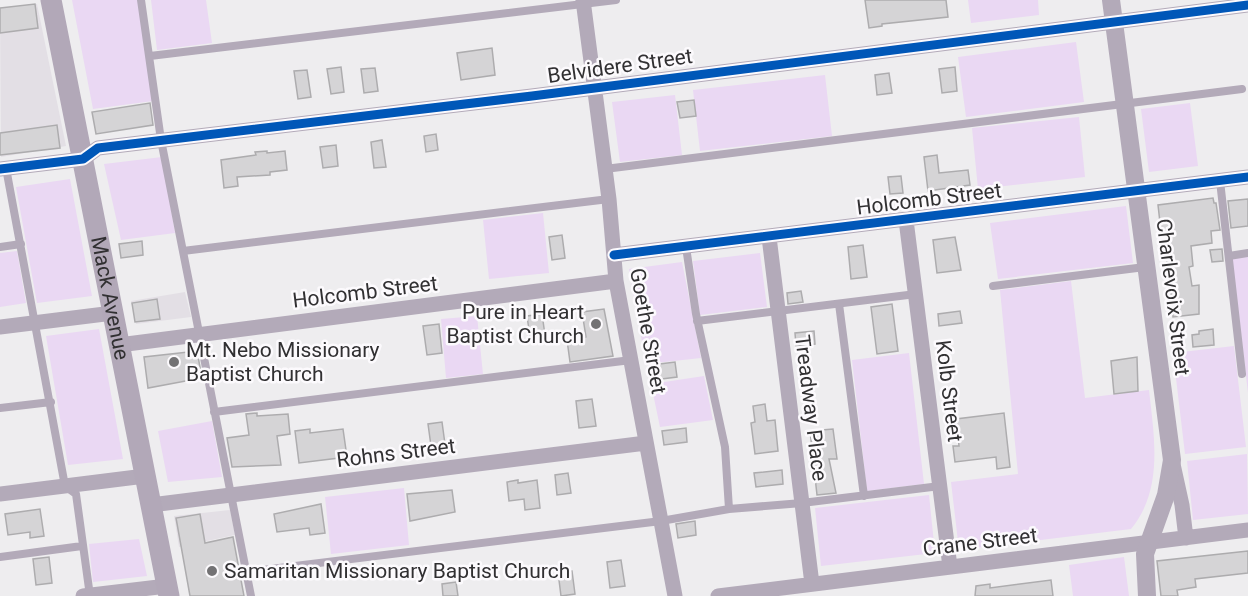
<svg xmlns="http://www.w3.org/2000/svg" width="1248" height="596" font-family="Roboto,sans-serif">
<rect width="100%" height="100%" fill="#eeedef"/>
<path fill="#e3dfe5" d="M37 4 66 146 1 157 0 8Z
M185 292 191 317 136 324 131 301Z
M230 510 235 535 179 547 174 516Z"/>
<path fill="#ead8f3" d="M72 0H138L153 101 93 109Z
M151 0H206L212 43 157 50Z
M968 0H1038L1039 15 971 23Z
M1076 42 1084 102 966 117 958 57Z
M825 75 832 136 700 151 693 90Z
M675 95 682 155 620 162 612 102Z
M1190 103 1198 166 1149 172 1141 109Z
M1079 117 1085 177 978 189 972 128Z
M162 157 175 233 121 240 104 164Z
M70 179 92 296 37 303 16 187Z
M1126 206 1133 263 998 279 990 223Z
M543 213 549 273 489 279 483 220Z
M17 251 26 303 0 307V253Z
M760 253 767 307 700 315 693 261Z
M1248 255V393L1232 257Z
M682 262 701 358 646 364 629 269Z
M1071 281 1085 398 1149 390C1154 436 1164 489 1131 529L959 550 951 482 1018 474 1000 290Z
M477 316 483 374 446 378 441 319Z
M99 329 123 459 68 465 46 336Z
M1234 346 1246 447 1185 454 1173 353Z
M909 353 924 484 867 491 852 360Z
M704 376 713 420 660 427 651 384Z
M212 421 222 477 168 482 158 431Z
M1247 454 1248 514 1193 520 1187 461Z
M404 488 409 545 331 554 325 497Z
M929 495 935 553 821 566 815 508Z
M139 539 147 576 93 582 89 544Z
M1124 557 1129 596H1073L1069 565Z"/>
<path fill="#d5d4d6" stroke="#adacae" stroke-width="1.5" d="M865 0H946L948 17 882 24V26L869 28Z
M35 4 38 28 0 33V8Z
M492 48 495 75 461 80 457 53Z
M341 67 344 92 331 94 327 69Z
M955 67 957 91 942 93 939 69Z
M375 68 378 91 364 93 361 69Z
M307 70 311 97 298 99 294 71Z
M889 73 892 93 877 95 875 75Z
M694 100 696 116 680 118 677 102Z
M150 103 153 125 96 134 92 112Z
M57 125 60 148 0 155V133Z
M436 134 438 150 426 152 424 136Z
M382 140 386 167 374 168 371 142Z
M336 145 338 166 323 168 320 147Z
M267 151V153L285 151 287 170 270 172V175L237 177 238 186 224 188 221 160 256 155 255 152Z
M937 155 939 173 968 170 970 185 928 191 924 157Z
M901 176 903 193 890 194 888 177Z
M1213 198 1214 203H1216L1220 230 1211 231 1212 243 1191 246 1193 266 1189 267 1192 286 1199 285V314L1173 317 1169 269 1163 249 1158 205Z
M1248 199V226L1231 228 1228 201Z
M562 235 565 258 552 260 549 237Z
M955 237 961 270 937 273 933 240Z
M142 241 143 255 121 258 119 244Z
M863 245 867 277 851 279 848 247Z
M1222 249 1223 261 1212 262 1210 250Z
M801 291 803 302 788 304 787 293Z
M157 299 160 319 135 322 132 303Z
M892 304 898 351 877 354 871 307Z
M604 309 613 356 570 362 567 340 586 337 582 312Z
M960 311 962 323 939 326 938 314Z
M542 314 545 335 530 337 527 316Z
M439 324 442 353 427 355 423 326Z
M1213 329 1214 345 1193 347 1192 335 1199 334V331Z
M814 331 815 344 796 346 795 333Z
M197 351 202 378 148 388 144 357Z
M1137 357 1138 391 1114 394 1111 361Z
M675 362 677 377 654 380 652 365Z
M592 399 596 426 579 428 576 401Z
M765 404 767 421 775 420 778 451 755 454 751 423 755 422 753 406Z
M257 413V416L288 414 290 434 277 436 281 465 232 467 227 438 249 435 246 414Z
M1004 413 1010 467 997 469 996 457 955 462 953 446H959L956 419Z
M442 422 445 444 431 446 428 424Z
M686 428 687 442 664 445 662 431Z
M310 429V433L343 429 347 457 299 463 295 431Z
M833 429 837 459H829L836 493 817 495 810 431Z
M782 470 783 484 756 487 754 473Z
M568 473 571 493 557 495 555 475Z
M518 480V483L537 480 540 508 525 510 524 499 509 501 507 482Z
M452 490 455 512 410 521 407 494Z
M321 504 325 533 310 535 309 528 277 532 274 514Z
M40 509 44 536 30 538V532L8 535 5 514Z
M200 514 205 543 233 537 244 596H190L176 518Z
M695 521 696 535 678 538 676 524Z
M1248 551V573L1195 579 1196 587 1177 590 1178 596H1161L1157 561Z
M49 557 52 583 36 585 33 559Z
M621 560 625 586 610 588 607 562Z
M572 571 575 594 561 596 558 572Z
M1051 580 1053 596H975L976 586 990 584V588Z
M456 582 458 596H443L442 584Z"/>
<g fill="none" stroke-linecap="round" stroke-linejoin="round">
<path stroke="#b3aab9" stroke-width="8" d="M141 0 161 140 251 596
M150 56 616 0
M6 168 65 486 76 494 90 596
M605 169 1242 89
M1220 181 1242 374
M0 247 21 244
M686 247 696 314 725 447 729 509
M183 251 609 199
M1229 256 1248 253
M993 286 1145 267
M839 304 864 496
M697 321 916 294
M0 408 51 402
M214 412 631 360
M0 557 82 546
M246 572 661 521 729 509 802 503 940 486"/>
<path stroke="#b3aab9" stroke-width="15" d="M583 0 609 199 616 281 675 596
M0 169 83 159 98 148 532 96 1248 5
M906 220 950 567
M769 237 812 584
M614 255 1248 177
M0 327 113 313
M119 345 616 281
M1173 464 1182 505 1186 538
M0 494 145 476
M151 505 646 443
M83 596 167 586
M718 596 1248 530"/>
<path stroke="#b3aab9" stroke-width="18" d="M1111 0 1172 460 1166 495 1145 554 1147 596"/>
<path stroke="#b2a8b8" stroke-width="21" id="s1" d="M51 0 169 596"/>
<g stroke="#fcfafd" stroke-width="13">
<path id="cycleway" d="M0 169 83 159 98 148 532 96 1248 5
M614 255 1248 177"/>
</g>
<use href="#cycleway" stroke="#0057b8" stroke-width="9"/>
</g>
<g fill="#737274" stroke="#fcfafd" stroke-width="2">
<circle cx="596" cy="324" r="6"/>
<circle cx="174" cy="362" r="6"/>
<circle cx="212" cy="571" r="6"/>
</g>
<g text-anchor="middle" stroke-width="5" stroke-linejoin="round" paint-order="stroke">
<g font-size="21" fill="#313032" stroke="#fcfafd">
<text transform="translate(620 66) rotate(-8)" y="7">Belvidere Street</text>
<text transform="translate(929 199) rotate(-7)" y="7">Holcomb Street</text>
<text transform="translate(365 292) rotate(-7)" y="7">Holcomb Street</text>
<text transform="translate(1173 297) rotate(83)" y="7">Charlevoix Street</text>
<text dy="7" stroke="none"><textPath href="#s1" startOffset="304">Mack Avenue</textPath></text>
<text transform="translate(648 331) rotate(80)" y="7">Goethe Street</text>
<text transform="translate(949 391) rotate(83)" y="7">Kolb Street</text>
<text transform="translate(811 408) rotate(83)" y="7">Treadway Place</text>
<text transform="translate(396 453) rotate(-7)" y="7">Rohns Street</text>
<text transform="translate(980 542) rotate(-7)" y="7">Crane Street</text>
</g>
<g font-size="21" fill="#313032" stroke="#fcfafd" text-anchor="start">
<text x="584" y="319" text-anchor="end">Pure in Heart<tspan x="584" dy="24">Baptist Church</tspan></text>
<text x="186" y="357">Mt. Nebo Missionary<tspan x="186" dy="24">Baptist Church</tspan></text>
<text x="224" y="578">Samaritan Missionary Baptist Church</text>
</g>
</g>
</svg>
